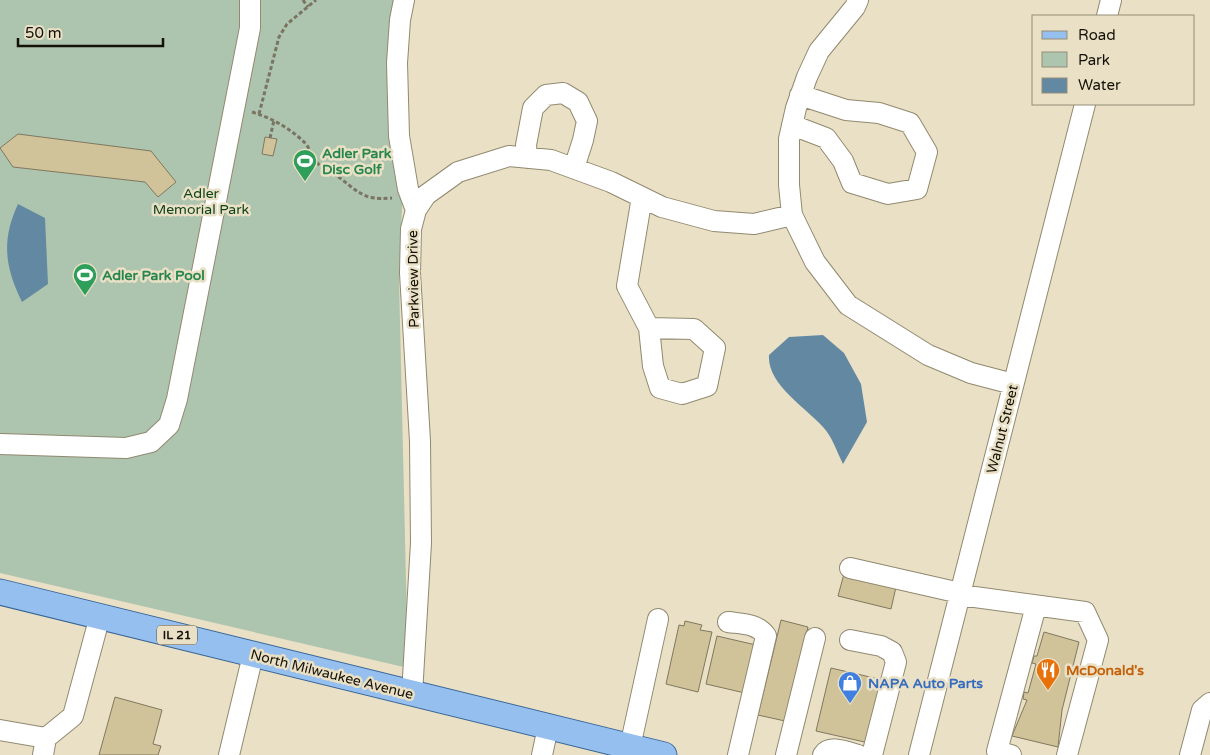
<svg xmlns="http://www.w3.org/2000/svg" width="1210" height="755" font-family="'Varela Round',sans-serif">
<rect width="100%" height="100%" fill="#e9e0c5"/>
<path fill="#adc4ae" d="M0 0H397L403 186 399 279 408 668 0 573Z"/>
<path fill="#6389a2" d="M18 204 45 218 48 284 22 302C5 267 1 241 18 204Z
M823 335 844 353 861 384 867 422 843 464C837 452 832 436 823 427 805 407 767 384 769 355L789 337Z"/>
<path fill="#d0c39a" stroke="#80785f" d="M18 134 151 151 176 182 158 197 145 182 13 167 0 148Z
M265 137 277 139 273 156 262 154Z
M844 574 896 587 891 609 838 596Z
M781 620 808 627 785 721 758 715Z
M685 621 702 625 700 630 712 632 698 692 666 684 679 625 684 626Z
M1044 632 1079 642 1062 710 1058 747 1012 736 1027 700 1023 699 1024 692 1028 693 1036 664 1032 663 1034 656H1037Z
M717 636 756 645 745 693 706 684Z
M831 668 883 680 869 743 816 731Z
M115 697 162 710 153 744 161 746 158 755H99Z"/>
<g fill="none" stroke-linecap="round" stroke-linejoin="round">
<g stroke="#918970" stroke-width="22">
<path id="minor" d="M404 0 400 20 397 63 399 136 408 189 416 210
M858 0 855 7 819 51 807 77 796 108 789 139V185L792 215 815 262 848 305 928 355 971 373 1013 384
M1107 16 1111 0
M792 125 826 138 843 161 852 183 888 194 917 189 927 152 910 123 879 113 846 110 800 95
M527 158 526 145 533 108 546 95 563 93 578 102 587 121 583 140 574 168
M642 197 627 286 649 328 653 366 660 388 682 394 707 386 715 348 694 329 649 328
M0 444 126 448 151 442 169 425 177 399 250 28V0
M850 568 960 593
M960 595 1085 612 1098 640 1067 755
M728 622C742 624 757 623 766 636L738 755
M850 640 881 646 892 652 896 662 872 755
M412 694 421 543 420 441 410 273 411 229 416 210 426 195 458 172 509 156 551 160 611 182 662 207 714 221 754 224 792 215
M0 730 46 738
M630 747 658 619
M43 755 46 738 73 716 100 616
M229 755 253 655
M542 755 548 727
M786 755 815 638
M823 755C830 744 847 752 858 755
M919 755 1085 104
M1011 755 997 751 1036 606
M1190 755 1202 710 1210 703"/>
</g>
<g stroke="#3a6696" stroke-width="27">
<path id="major" d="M0 592 664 755"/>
</g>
<path stroke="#7a7462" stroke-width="3" stroke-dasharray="4 2.5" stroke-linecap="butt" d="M303 0 308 7
M252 112C271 118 288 127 303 141 310 147 313 159 320 166 324 170 330 171 334 174 357 189 360 201 392 198
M259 114 279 37 287 24 316 0
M270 138 274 120"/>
<use href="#minor" stroke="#fff" stroke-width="20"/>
<use href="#major" stroke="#95bfee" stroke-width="25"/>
</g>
<defs>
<g id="stadium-pin" transform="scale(1.25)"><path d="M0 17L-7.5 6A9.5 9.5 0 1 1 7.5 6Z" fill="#2e9e5b" stroke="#e9e0c5"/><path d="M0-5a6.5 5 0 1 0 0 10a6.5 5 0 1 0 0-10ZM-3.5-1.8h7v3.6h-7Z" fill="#fff"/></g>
<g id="restaurant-pin" transform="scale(1.25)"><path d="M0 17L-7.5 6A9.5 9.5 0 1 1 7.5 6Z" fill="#e8710a" stroke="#e9e0c5"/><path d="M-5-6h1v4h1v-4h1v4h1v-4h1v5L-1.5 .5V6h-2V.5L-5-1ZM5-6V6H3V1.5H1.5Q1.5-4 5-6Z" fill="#fff"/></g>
<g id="shop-pin" transform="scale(1.25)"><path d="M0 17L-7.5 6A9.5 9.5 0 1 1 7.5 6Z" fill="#3f7fe0" stroke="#e9e0c5"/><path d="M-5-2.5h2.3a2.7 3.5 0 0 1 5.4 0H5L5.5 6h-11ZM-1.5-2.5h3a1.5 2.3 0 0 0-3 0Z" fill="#fff"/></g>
</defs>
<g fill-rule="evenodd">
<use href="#stadium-pin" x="305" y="161"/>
<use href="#stadium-pin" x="85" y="275"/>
<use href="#restaurant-pin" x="1048" y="670"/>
<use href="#shop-pin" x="850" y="683"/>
</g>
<g text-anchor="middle" stroke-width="5" stroke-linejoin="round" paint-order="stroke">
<rect fill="#e9e0c5" stroke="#544f41" stroke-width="1" x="157" y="625.5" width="40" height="19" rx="4"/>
<g font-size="12" font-weight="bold" fill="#141108">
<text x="177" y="639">IL 21</text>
</g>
<g font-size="14" font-weight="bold" fill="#27864d" stroke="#e9e0c5" text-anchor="start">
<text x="322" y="158">Adler Park<tspan x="322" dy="16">Disc Golf</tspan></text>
<text x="102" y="280">Adler Park Pool</text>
</g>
<g font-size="14" fill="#0f431a" stroke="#e9e0c5">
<text x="201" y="198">Adler<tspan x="201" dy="16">Memorial Park</tspan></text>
</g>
<g font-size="14" fill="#141108" stroke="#e9e0c5">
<text transform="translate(413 279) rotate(-91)" y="5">Parkview Drive</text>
<text transform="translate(1002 429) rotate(-76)" y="5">Walnut Street</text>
<text transform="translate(332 674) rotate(14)" y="5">North Milwaukee Avenue</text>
</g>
<g font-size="14" font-weight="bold" fill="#c56008" stroke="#e9e0c5" text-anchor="start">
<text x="1066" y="675">McDonald's</text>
</g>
<g font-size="14" font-weight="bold" fill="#366cbe" stroke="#e9e0c5" text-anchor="start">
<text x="868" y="688">NAPA Auto Parts</text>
</g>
</g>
<rect x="1032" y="15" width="162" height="90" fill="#e9e0c5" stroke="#948d79"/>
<rect x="1042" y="31" width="25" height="8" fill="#95bfee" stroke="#948d79"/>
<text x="1078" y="40" font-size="15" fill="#141108">Road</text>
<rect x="1042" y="52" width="25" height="15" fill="#adc4ae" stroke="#948d79"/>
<text x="1078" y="65" font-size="15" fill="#141108">Park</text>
<rect x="1042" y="78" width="25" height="15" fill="#6389a2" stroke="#948d79"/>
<text x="1078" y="90" font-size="15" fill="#141108">Water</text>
<path d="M18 38v8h145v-8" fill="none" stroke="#141108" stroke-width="2.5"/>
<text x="25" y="38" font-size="15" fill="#141108" stroke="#e9e0c5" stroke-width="4" paint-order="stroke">50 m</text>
</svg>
